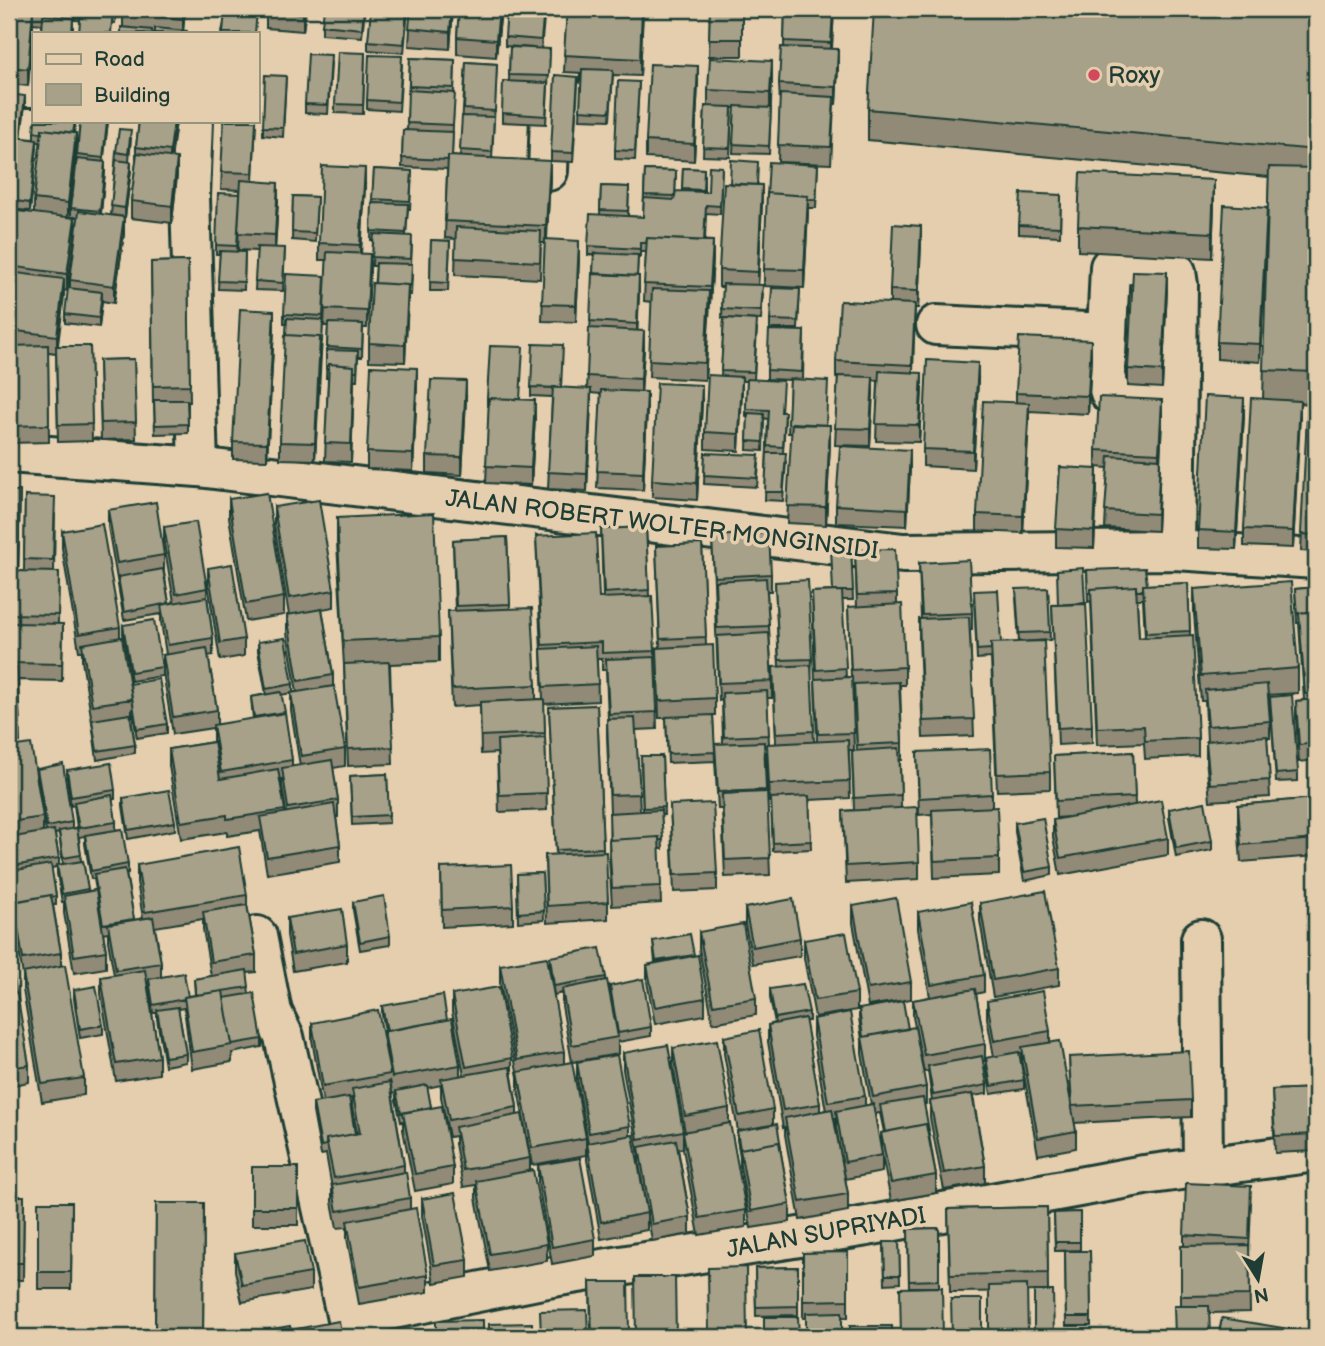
<svg xmlns="http://www.w3.org/2000/svg" width="1325" height="1346" font-family="'Balsamiq Sans',sans-serif">
<rect width="100%" height="100%" fill="#e4ceae"/>
<filter id="ink" filterUnits="userSpaceOnUse"><feTurbulence type="fractalNoise" baseFrequency=".0143" numOctaves="2"/><feDisplacementMap in="SourceGraphic" scale="14" xChannelSelector="R" yChannelSelector="G"/><feConvolveMatrix kernelMatrix="1 2 1 2 8 2 1 2 1" color-interpolation-filters="sRGB"/></filter>
<g filter="url(#ink)">
<g fill="none" stroke-linecap="round" stroke-linejoin="round">
<g stroke="#1f3d34" stroke-width="44">
<path id="minor" d="M201 33 207 9
M9 87H33
M193 121 190 197 198 467
M548 171 551 89 560 74 559 9
M936 325 1107 333
M9 453 198 467 903 553 1175 550 1316 559
M1175 550 1178 285 1176 272C1158 260 1130 263 1110 267L1105 377 1111 395 1118 402 1175 403
M257 936 272 1012 284 1037 351 1337
M1201 939 1203 1166
M349 1330 362 1318 383 1311 547 1278 867 1226 1144 1175 1316 1152"/>
</g>
<use href="#minor" stroke="#e4ceae" stroke-width="38"/>
</g>
<path fill="#908a76" stroke="#1f3d34" stroke-width="2" fill-rule="evenodd" d="M9 9H64L63 17 73 18V33H42V24L33 23 28 86 9 84Z
M75 9H117L115 23 75 20Z
M123 9H185L183 30 187 33H121L123 28Z
M266 9H306L303 31 266 28Z
M365 9 362 37 322 34V25Z
M408 9 404 53 368 50V41Z
M411 9H453L450 49 409 46Z
M459 9H501L496 57 457 54V37Z
M545 9 541 49H550L546 124 502 122V113L509 81 510 47 534 48 505 46V37Z
M567 9H643L640 76 613 75 610 120 580 119 582 73 564 72Z
M710 9H742V56H709Z
M785 9H834L832 49 838 66 836 104H834L831 164 778 162 780 102 779 84 784 47Z
M1316 9V552L1301 551 1308 404 1300 403 1293 548 1244 546V529L1263 399 1269 177 868 140V109Z
M365 53 363 114 335 113V104Z
M410 58 455 60 452 156 460 157 466 62 497 64 492 158 550 178 547 239 579 258 576 322 542 321 545 243H541L540 279 455 275 456 239 445 238 447 169 402 167 403 130H407Z
M331 64 328 114 305 113V104Z
M402 65 399 111 367 109V100Z
M286 76 283 137 263 135V127Z
M772 78 769 154 733 153 735 108H732L730 157 703 156 705 106H708V90Z
M639 82 635 160 615 159V150Z
M698 83 694 161 646 158V141Z
M578 85 573 162 551 161V152Z
M9 94 25 104 21 138 34 139V132L76 121 74 133 76 150 68 217 75 235 67 291 64 290 57 346H90L92 441 58 442 56 353 48 352 49 442 9 443V210L34 213V199L41 142H37L30 211 9 209V193L16 138 9 137Z
M80 121H108L103 162 105 171 101 214 124 234 114 303 102 301 99 327 65 323V314L70 289V280L78 217H71V208Z
M139 121H176L171 157 177 175 172 223 131 218V201L136 163V147Z
M224 121H256L253 181 278 200 275 248H285L283 291 255 290 257 251 238 250 240 190 221 189Z
M131 139 129 161 131 170 125 217 111 215 116 152Z
M818 165 816 208H808L804 288 764 286V269Z
M722 167 720 214 706 213 705 241 713 258 705 380 649 377 652 302 644 301 646 252H640V257H638L637 276 639 293 637 330 644 348 641 392 647 409 643 490 597 488 601 394 591 393 587 491 548 489 552 397 531 396V387L587 389 594 255H588V246L600 215 601 186 629 187 628 216 643 217 645 170 676 171 675 197 682 191 683 168 704 169V192H708Z
M374 169 412 171 410 209H408L406 235 412 244 411 264 412 273 411 295 408 294 405 362 369 361V343L376 266H372L373 240H371Z
M758 185 762 202 758 285 763 294 761 320 722 318 723 287H719V270Z
M365 186 361 254 370 271 367 328H363L362 357H358L357 380H354L351 462 325 461 328 378H326L328 326H324L327 260H319V243Z
M240 194 237 252H245L244 290 218 289 220 254H216V245Z
M1061 195 1060 236 1019 234V225Z
M293 196 317 197 315 242 292 240Z
M1214 204 1212 258 1078 251V226Z
M1267 225 1260 362 1217 359V342Z
M431 240 450 241 448 291H430Z
M921 243 918 308H915L913 372 922 390 919 442 876 441 878 381 873 380 870 446 835 445 838 379 836 378V361L890 303V290Z
M188 261 190 402H188V433L155 434 154 403H153L151 262Z
M325 285 315 460 280 459V442L287 323H284V314Z
M800 289 798 329H770V320Z
M1167 290 1162 388 1128 386V369Z
M724 318 757 329 754 379 782 412 785 420 783 453 786 462 783 501 765 500 768 419 764 418 763 451 747 450 748 418 746 417V409L747 381H742L739 451 705 449V432L721 376Z
M274 328 267 460 233 459V442Z
M804 331 803 379 826 425 830 442 826 525 787 523 792 433H788L790 380 767 379V370Z
M1091 357 1088 414 1029 411 1023 533 977 531V514L1016 402V393Z
M134 359 136 439 101 440 99 360Z
M978 380 973 469 923 466V449Z
M417 385 413 471 367 469V452Z
M466 398 462 475 427 473V456Z
M487 398 535 417 531 485 486 483 489 406H487Z
M702 402 697 500 652 497V480Z
M1244 415 1236 549 1198 548V530Z
M1162 417 1157 531 1105 528 1108 468 1096 467V450Z
M705 453 759 464 757 487 704 484Z
M910 467 907 526 836 523V505Z
M1097 486 1094 548 1056 547V529Z
M9 491H20L18 571H24L25 496 55 514 54 572H59L58 624H63L62 681 18 680 20 742H9V667H12L13 631H9Z
M229 499 284 597V615L246 621 229 517Z
M274 507 334 590V607L322 609 333 675V686L345 749V766L333 768 338 800V817H336L340 845V862L267 874 260 831 227 836V832L181 839 169 766V749L213 742V728L173 734 163 672V655L166 654 161 622V614L124 620 108 527V510L164 555V572L169 603 174 602 164 544V527L207 588V597L213 638V655L208 656 217 710V725L253 719 251 697 266 694 258 651V642L293 684V692H297L287 633V615H289L274 525ZM291 693V710L300 766 292 767V760L281 695ZM279 779H282V786L286 812 285 813Z
M337 518 439 637V662L390 664 393 764 348 766 344 666 337 543Z
M646 527 649 596 655 651 657 729 636 730 640 811H643L641 765 662 756 664 815H661L663 849H659L661 903 612 906 609 857 610 812 607 736V719H608L606 670H602V659H597L598 701 544 704 547 810 499 812 497 753 481 754 480 705 452 707 448 611H455L453 540 507 537 510 609 536 685V699H543L536 536 599 598H603L601 529Z
M62 531 120 627V637L130 684 167 724V733L137 738 132 708V716H131L135 745V753L97 760 92 722 82 661V651H79L62 548Z
M712 536 771 574V591H767L772 681V698H767L769 744H776L773 667H779L775 582 812 659 811 676 814 742 817 741 812 592 832 591 851 547 853 600H842L846 677H851L848 607H857L855 550 897 594V604L905 667V685H900L902 743V760H900L901 808 919 862V879L846 883 843 811 854 810 852 751H857L854 687H852L854 750H849L850 798 809 800 811 849 773 851 771 801 769 802 767 752H765L770 875 725 877 722 809H718L715 761V744H723L722 700 719 701Z
M702 544 706 645 715 698V715H713L715 761 668 763 666 718H659L657 648 660 647 656 546Z
M919 563 972 613V630H970L974 736 923 738 919 637V619H921Z
M208 568 244 639V656L220 660 208 585Z
M1087 570 1147 585 1188 583 1190 635 1198 738V756L1145 759 1144 743 1097 745 1091 601 1088 602ZM1137 599H1143L1145 637 1139 638Z
M1316 587V760L1299 762 1296 718V701L1304 700 1299 623H1297L1295 589Z
M1048 588 1050 640 1019 642 1016 598Z
M1194 589 1298 668V693L1268 695 1270 721V738H1267L1270 797 1210 801 1206 758V741H1207L1205 701H1201L1194 614Z
M974 600 1001 643 1050 772V789L997 791 991 658 977 659Z
M1052 605 1092 726V743L1058 745Z
M123 625 162 667V676L131 681 123 634Z
M1270 697 1298 772V781L1276 782Z
M597 705 603 852 608 902V919L547 923 545 855H556L549 707Z
M9 747 43 817V832H46L37 777V769L72 822V829L77 828 74 805 71 806 67 779V770L115 790V799H112L116 822V830L128 864V873H126L134 920 143 918 137 882V865L247 895V905L256 955V972L247 973 249 994 262 1039V1047L232 1053V1062L192 1069 184 1008 178 1009 186 1054V1062L165 1066 157 1019V1013H153L149 982H147L159 1057V1074L116 1081 101 994V977L114 975 108 941V932L103 933 106 951V968L74 973 64 913V902H62L57 874V867L51 868 56 896V905H53L61 953V966L84 1078V1095L42 1102 23 990V976L14 919V902H15L11 880V871H12L9 849ZM59 833 63 864 59 865V858L55 834ZM85 836V844L91 879H94L96 890 88 891 83 861H81L79 837ZM203 919V929L211 976 194 979 195 995 188 996 161 977V963L155 927Z
M917 752 992 794V808L999 858V875L934 878 932 814 919 815Z
M1133 752 1135 805 1168 838V855L1060 875 1053 837V820L1068 817 1056 818 1054 756Z
M387 774 389 823 352 825 350 776Z
M123 798 175 822V830L128 839 123 806Z
M1316 798V856L1241 862 1238 822V805Z
M670 805 717 873V890L674 892Z
M1169 809 1212 841V850L1176 857 1169 818Z
M1015 823 1052 867V875L1024 881 1015 832Z
M441 868 513 906V923L442 927Z
M542 873 544 920 518 922 517 874Z
M353 902 390 936V945L360 950 353 910Z
M980 903 1059 968V985L993 997 980 921Z
M853 906 911 982V999L868 1006 853 923Z
M745 908 800 938V956L753 964 745 925Z
M918 912 984 975V992L976 994 985 1044V1061H983L987 1085V1094L973 1096 985 1166V1183L944 1190 930 1118V1101H932L928 1071 924 1072 913 1017V1000L930 997 918 929Z
M287 918 347 944V962L293 971 287 935Z
M699 932 756 998V1015L713 1023 699 949Z
M804 940 857 993V1010L815 1017 804 958Z
M653 941 694 956 705 998V1015L655 1024 647 982V965L655 963Z
M9 956 29 1065V1082L9 1086Z
M550 957 606 977V981L610 992V986L651 1027V1036L618 1042V1040V1054L572 1062 562 1006V993L554 995 550 966Z
M500 965 564 1052V1063L586 1138V1155L532 1165 518 1089V1077L500 983Z
M770 989 809 1012V1021H805L820 1104V1112L826 1111 813 1036V1019L865 1096V1106L871 1104 862 1054V1040L859 1018V1009L908 1029 926 1087V1104L924 1105 936 1175V1193L891 1201 881 1150V1133L884 1132 880 1113 874 1114 882 1155V1172L845 1179 836 1128V1118H834L848 1194V1211L800 1220 785 1135V1127L783 1128 768 1042V1025L775 1023 770 998Z
M74 990 103 1025V1034L80 1038 74 999Z
M452 995 512 1058V1076L517 1107V1115L530 1158V1171L547 1244V1261L490 1271 476 1198V1185L463 1187 455 1144V1136L449 1137 441 1097V1085L427 1088 431 1108 453 1167V1184L415 1191 403 1130V1121L401 1122 396 1100V1093L392 1094 390 1080 404 1165V1172L410 1198V1209L428 1275V1292L359 1304 347 1238V1227L337 1228 332 1202V1188L326 1154 321 1155 313 1112V1103L323 1102 312 1040V1023L384 1043V1031H385L382 1015V1006L447 1020 460 1065V1076L464 1075 452 1012ZM352 1098V1107L357 1133 355 1134 349 1099Z
M987 1001 1050 1031V1042L1071 1106 1069 1057 1191 1100V1117L1074 1123 1076 1131V1148L1038 1155 1022 1064V1053H1019L1024 1080V1089L991 1094 986 1067V1058L994 1057 987 1018Z
M724 1037 773 1109V1125L781 1147V1154L790 1204V1222L751 1228 740 1166V1156L737 1140V1131H738L724 1054Z
M673 1048 729 1108V1123L746 1210V1227L699 1235 683 1149V1132H685L673 1065Z
M623 1053 683 1131V1148L678 1149 690 1217V1234L652 1241 639 1164V1156L623 1070Z
M577 1062 630 1126V1135L647 1213V1230L601 1239 587 1160V1143H588L577 1079Z
M1316 1088V1151L1275 1153 1272 1090Z
M9 1091 12 1107V1116L9 1117Z
M538 1165 595 1239V1256L552 1264 538 1183Z
M252 1167H298V1225H252Z
M9 1196H24L23 1280H9Z
M422 1199 468 1260V1277L434 1283 422 1216Z
M38 1202H72L71 1289H38Z
M156 1203H204L203 1337H155Z
M1251 1203 1249 1253 1250 1312 1210 1313 1181 1306V1246H1184V1235Z
M1047 1207 1048 1291 950 1292 948 1209Z
M1080 1212V1250L1055 1251 1054 1213Z
M939 1228V1287H909L908 1229Z
M884 1242H899L900 1283 885 1284Z
M1065 1251H1090L1091 1326H1066Z
M848 1252V1317L803 1318V1253Z
M235 1253 311 1273V1290L242 1302 235 1271Z
M798 1267V1315L756 1316 755 1268Z
M590 1282 629 1332V1336L632 1337H591Z"/>
<path fill="#767160" stroke="#1f3d34" stroke-width="2" d="M184 9H185L183 33V19Z
M304 9H306L303 31V14Z
M452 9H453L450 49V32Z
M499 9H501L496 57V40Z
M642 9H643L640 76V59Z
M833 9H834L831 60V43Z
M33 10V27L28 86V69Z
M838 49V66L836 104V87Z
M772 61V78L770 110V93Z
M698 66V83L694 161V144Z
M25 96V104L21 138V130Z
M107 121H108L103 166V158Z
M174 121H176L170 168V151Z
M76 133V150L68 220V203Z
M37 140V148L30 211V203Z
M177 158V175L172 223V206Z
M550 161V178L546 243V226Z
M105 162V171L100 220V211Z
M131 162V170L125 217V208Z
M365 168V186L360 262V245Z
M1214 180V204L1212 258V233Z
M278 183V200L275 252V235Z
M762 185V202L758 289V272Z
M808 196V213L804 288V270Z
M1267 208V225L1260 362V344Z
M124 217V234L114 303V286Z
M75 218V235L67 291V274Z
M921 226V243L918 308V291Z
M579 241V258L576 322V305Z
M713 241V258L710 304V287Z
M370 254V271L367 328V311Z
M1167 272V290L1162 388V371Z
M639 276V293L637 341V324Z
M64 279V296L57 353V336Z
M408 285V302L405 362V345Z
M709 291V309L705 380V363Z
M102 292V301L99 327V318Z
M274 311V328L267 460V443Z
M644 331V348L641 396V379Z
M320 337V354L315 460V443Z
M1091 340V357L1088 414V396Z
M978 363V380L973 469V451Z
M354 366V383L351 462V444Z
M417 368V385L413 471V454Z
M922 373V390L919 442V425Z
M742 377V394L739 451V434Z
M873 377V394L870 446V429Z
M466 381V398L462 475V457Z
M702 385V402L697 500V483Z
M591 389V406L587 491V474Z
M647 392V409L643 490V473Z
M1244 398V415L1236 549V532Z
M535 400V417L531 485V468Z
M1162 400V417L1157 531 1159 453Z
M1300 401V418L1293 548V531Z
M1029 403V420L1023 533V516Z
M830 425V442L826 525V507Z
M910 450V467L907 526V509Z
M1097 469V486L1094 548V531Z"/>
<path fill="#a8a189" stroke="#1f3d34" stroke-width="2" d="M9 9 33 10 28 69 9 67Z
M75 9H81V12L75 11Z
M81 9H113L111 33H79Z
M123 9H184L183 19 123 13Z
M225 9 257 11 255 33H223Z
M266 9H304L303 14 266 11Z
M324 9H364L362 29 322 25Z
M371 9H407L404 44 368 41Z
M411 9H452L450 32 409 28Z
M459 9H499L496 40 457 37Z
M507 9H544L541 40 505 37Z
M567 9H642L640 59 564 55Z
M710 9H742V39H709Z
M785 9H833L831 43 784 41Z
M874 9H1316V150L868 109Z
M43 15 73 18 72 33H42Z
M121 27 152 30V33H121Z
M155 28 187 31V33H155Z
M510 47 550 49 549 76 509 75Z
M781 47 838 49 836 87 779 84Z
M338 52 365 53 363 105 335 104Z
M308 54 331 55 328 105 305 104Z
M369 55 402 56 399 102 367 100Z
M410 58 455 60 454 88 409 86Z
M710 58 772 61 770 93 708 90Z
M466 62 497 64 495 111 464 109Z
M650 64 698 66 694 144 646 141Z
M582 69 613 70 610 112 580 110Z
M265 75 286 76 283 128 263 127Z
M555 75 578 77 573 153 551 152Z
M503 81 548 83 546 116 502 113Z
M618 81 639 82 635 151 615 150Z
M408 90 455 93 453 125 407 123Z
M9 94 25 96 21 130 9 128Z
M780 94 834 97 831 147 778 145Z
M705 106 732 107 730 148 703 147Z
M735 106 771 108 769 146 733 144Z
M462 116 494 117 492 152 460 150Z
M35 121H75L73 133 42 129V133L34 132Z
M80 121H107L103 158 77 155Z
M139 121H174L170 151 136 147Z
M224 121H256L253 173 221 172Z
M42 129 76 133 68 203 34 199Z
M119 129 131 130 128 154 116 152Z
M403 130 453 132 452 156H448V160L402 158Z
M16 137 37 140 30 203 9 200Z
M137 153 177 158 172 206 131 201Z
M448 156 550 161 546 226 445 221Z
M77 159 105 162 100 211 71 208Z
M116 160 131 162 125 208 111 206Z
M731 160 758 162 757 185 730 184Z
M769 162 818 165 816 200 807 199 808 196 767 193V197Z
M322 166 365 168 360 245 319 243Z
M709 166 722 167 720 206 706 205 704 241 647 238 646 243H640V249L588 246 590 214 643 217 644 198 674 200 676 191 708 192Z
M1269 167 1316 168V372L1263 370Z
M683 168 704 169 703 190 682 189Z
M374 169 412 171 410 201 372 199Z
M645 170 676 171 675 196 644 195Z
M1080 173 1214 180 1212 233 1078 226Z
M241 180 278 183 275 235 238 233Z
M724 183 762 185 758 272 719 270Z
M601 186 629 187 628 211 600 210Z
M218 193 240 194 237 246 216 245Z
M767 193 808 196 804 270 764 269Z
M1021 193 1061 195 1060 227 1019 225Z
M293 196 317 197 315 233 292 232Z
M372 203 408 204 406 233 371 231Z
M1224 205 1267 208 1260 344 1217 342Z
M9 210 75 218 67 274 9 266Z
M79 211 124 217 114 286 70 280Z
M893 224 921 226 918 291 890 290Z
M456 227 541 231 540 262 455 258Z
M374 234 412 236 411 259 372 257Z
M647 238 713 241 710 287 644 284Z
M545 239 579 241 576 305 542 304Z
M431 240 450 241 448 283 430 282Z
M257 247 285 248 283 283 255 281Z
M220 251 245 252 244 282 218 281Z
M327 252 370 254 367 311 324 309Z
M594 253 638 255 637 276 593 274Z
M188 261 190 385 153 386 151 262Z
M376 263 412 264 411 286H408V285L375 283Z
M1133 271 1167 272 1162 371 1128 369Z
M9 272 64 279 57 336 9 330Z
M592 273 639 276 637 324 590 321Z
M286 274 325 276 323 316 284 314Z
M372 283 408 285 405 345 369 343Z
M723 284 763 285 761 311 722 309Z
M68 288 102 292 99 318 65 314Z
M772 288 800 289 798 321 770 320Z
M652 289 709 291 705 363 649 360Z
M840 301 915 304 912 365 836 361Z
M240 309 274 311 267 443 233 442Z
M287 318 323 320 322 342H320V337L286 335Z
M724 318 757 320 754 372 721 371Z
M328 323 363 324 362 349 327 347Z
M589 328 644 331 641 379 587 376Z
M769 330 804 331 802 372 767 370Z
M285 335 320 337 315 443 280 442Z
M1019 337 1091 340 1088 396 1016 393Z
M533 344 563 345 561 388 531 387Z
M48 345 49 425 9 426V346Z
M56 346H90L92 424 58 425Z
M490 346 523 347 520 399 487 398Z
M326 350 358 351 357 371H354V366L329 364V369H326Z
M134 359 136 422 101 423 99 360Z
M927 360 978 363 973 451 923 449Z
M329 364 354 366 351 444 325 443Z
M371 366 417 368 413 454 367 452Z
M879 371 922 373 919 425 876 424Z
M708 375 742 377 739 434 705 432Z
M838 376 873 377 870 429 835 428Z
M747 379 783 381 781 412H785L783 447 767 446 769 410 746 409Z
M790 379 828 381 826 425 788 424Z
M431 380 466 381 462 457 427 456Z
M657 383 702 385 697 483 652 480Z
M553 387 591 389 587 474 548 472Z
M601 390 647 392 643 473 597 471Z
M1205 396 1244 398 1236 532 1198 530Z
M1308 396 1316 397V535L1301 534Z
M1099 397 1162 400 1159 453 1096 450Z
M489 398 535 400 531 468 486 466Z
M1251 398 1300 401 1293 531 1244 529Z
M154 400H187L188 424 155 425Z
M983 401 1029 403 1023 516 977 514Z
M748 413 764 414 763 442 747 441Z
M792 423 830 425 826 507 787 506Z
M840 446 910 450 907 509 836 505Z
M705 453 759 455 757 478 704 475Z
M767 453H786L783 492H765Z
M1109 456 1160 459 1157 514 1105 511Z
M1060 467 1097 469 1094 531 1056 529Z
M9 491H20L18 564H9Z
M267 493 284 597 246 604 229 499Z
M25 496 55 497 53 560 24 559Z
M319 500 334 590 289 598 274 507Z
M156 502 164 555 117 563 108 510Z
M434 513 439 637 343 641 337 518Z
M196 522 207 588 176 594 164 527Z
M102 524 120 627 79 634 62 531Z
M646 527 649 590 604 593 601 529Z
M596 533 599 598 652 596 655 651 602 653V642L542 645 536 536Z
M769 533 771 574 714 577 712 536Z
M507 537 510 604 456 606 453 540Z
M702 544 706 637 660 639 656 546Z
M851 547 853 591H833L831 548Z
M895 549 897 594 857 595 855 550Z
M969 560 972 613 922 615 919 563Z
M232 564 244 639 220 643 208 568Z
M1083 568 1085 604 1058 605 1057 570Z
M1145 568 1147 585H1143V590L1136 591V586L1091 589V593H1088L1087 570Z
M163 569 169 603 124 612 118 577Z
M9 571 59 572 58 615 9 614Z
M766 578 769 626 717 628 715 581Z
M808 580 812 659 779 660 775 582Z
M1291 582 1298 668 1201 676 1194 589Z
M1188 583 1190 631 1146 633 1143 585Z
M1136 586 1139 638 1193 635 1198 738 1145 741 1144 726 1097 728 1091 589Z
M1316 587V611L1299 613V614H1297L1295 589Z
M1048 588 1050 632 1019 633 1016 589Z
M998 590 1001 643H991V649L977 650 974 591Z
M842 591 846 668 816 670 812 592Z
M207 597 213 638 168 645 161 605Z
M1086 603 1092 726 1058 728 1052 605Z
M902 604 905 667 851 670 848 607Z
M532 608 536 685 452 689 448 611Z
M322 609 333 675 298 681 287 615Z
M1316 611V693L1305 694 1299 613Z
M969 617 974 719 923 721 919 619Z
M154 620 162 667 131 672 123 625Z
M13 623 63 624 62 664 12 663Z
M769 633 772 681 719 683 717 636Z
M122 637 132 699 92 705 82 644Z
M285 638 293 684 266 689 258 642Z
M1044 641 1050 772 997 774 991 643Z
M713 645 715 698 659 701 657 648Z
M596 646 598 684 543 687 541 649Z
M207 648 217 710 173 717 163 655Z
M655 657 657 712 609 714 606 659Z
M389 662 393 747 348 749 344 664Z
M811 665 814 731 776 733 773 667Z
M9 667H17L20 725H9Z
M852 677 854 733 818 734 815 679Z
M159 679 167 724 137 729 130 684Z
M899 682 902 743 857 745 854 684Z
M1267 684 1270 721 1208 726 1205 690Z
M334 686 345 749 301 756 291 693Z
M767 691 769 735 724 737 722 693Z
M281 692 285 712 254 717 251 697Z
M1292 695 1298 772 1276 774 1270 697Z
M544 699 545 733 481 736 480 702Z
M1316 699V743L1299 745 1296 701Z
M597 705 603 848 556 850 549 707Z
M285 713 292 760 221 772 213 725Z
M130 714 135 745 97 751 92 720Z
M713 715 715 752 668 754 666 717Z
M635 718 640 794 610 795 607 719Z
M1267 736 1270 780 1210 784 1206 741Z
M545 737 547 793 499 795 497 740Z
M848 740 850 781 769 784 767 744Z
M214 742 220 779 278 769 285 810 227 819V815L181 822 169 749Z
M764 742 766 790 718 792 715 744Z
M31 744 43 817 9 822V747Z
M899 748 901 795 854 798 852 751Z
M990 749 992 794 919 798 917 752Z
M1133 752 1135 797 1056 801 1054 756Z
M641 756H662L664 807 643 808Z
M332 760 338 800 288 808 282 768Z
M111 763 115 790 71 797 67 770Z
M63 764 72 822 47 827 37 769Z
M387 774 389 815 352 817 350 776Z
M169 790 175 822 128 830 123 798Z
M767 792 770 858 725 860 722 794Z
M112 795 116 822 79 828 74 802Z
M809 796 811 841 773 843 771 798Z
M1316 798V839L1241 845 1238 805Z
M1161 800 1168 838 1060 858 1053 820Z
M1205 802 1212 841 1176 848 1169 809Z
M713 803 717 873 674 875 670 805Z
M334 804 340 845 267 857 260 817Z
M917 807 919 862 846 866 843 811Z
M997 807 999 858 934 861 932 810Z
M661 810 663 840H659V837L610 840 609 813Z
M1043 818 1052 867 1024 872 1015 823Z
M77 828 81 855 63 858 59 831Z
M122 829 128 864 91 871 85 835Z
M54 830 59 858 13 866 9 838Z
M659 837 661 886 612 888 609 840Z
M239 847 247 895 145 912 137 865Z
M606 852 608 902 547 906 545 855Z
M83 861 88 889 62 894 57 865Z
M51 864 56 896 51 897V895L17 901 11 871Z
M511 865 513 906 442 910 441 868Z
M125 869 134 919 103 924 94 874Z
M542 873 544 911 518 913 517 874Z
M96 890 106 951 74 956 64 896Z
M1045 891 1059 968 993 980 980 903Z
M51 895 61 953 23 959 14 902Z
M384 896 390 936 360 942 353 902Z
M896 898 911 982 868 989 853 906Z
M793 899 800 938 753 947 745 908Z
M971 902 984 975 931 985 918 912Z
M247 905 256 955 211 962 203 912Z
M342 909 347 944 293 954 287 918Z
M153 917 161 963 116 970 108 924Z
M743 924 756 998 713 1005 699 932Z
M846 933 857 993 815 1000 804 940Z
M690 934 694 955 656 961 653 941Z
M600 948 606 977 554 986 550 957Z
M698 955 705 998 655 1007 647 965Z
M9 956H11L16 992 9 993Z
M547 957 564 1052 517 1060 500 965Z
M65 965 84 1078 42 1084 23 973Z
M145 970 159 1057 116 1064 101 977Z
M247 970 249 987 196 995 194 979Z
M184 973 188 996 184 997V999L153 1005 149 979Z
M643 979 651 1027 618 1033 610 986Z
M607 980 618 1037 572 1045 562 989Z
M803 984 809 1012 775 1018 770 989Z
M96 986 103 1025 80 1029 74 990Z
M499 987 512 1058 466 1067 452 995Z
M975 989 985 1044 924 1055 913 1000Z
M223 991 232 1045 192 1052 184 997Z
M1043 991 1050 1031 994 1041 987 1001Z
M17 993 29 1065 9 1068V994Z
M254 993 262 1039 232 1044 224 998Z
M443 995 447 1020 387 1031 382 1006Z
M903 1001 908 1029 863 1037 859 1009Z
M178 1007 186 1054 165 1057 157 1010Z
M378 1010 390 1074 323 1086 312 1023Z
M850 1012 865 1096 828 1102 813 1019Z
M805 1018 820 1104 783 1110 768 1025Z
M452 1019 460 1065 392 1077 384 1031Z
M915 1027 926 1087 873 1097 862 1037Z
M759 1030 773 1109 739 1116 724 1037Z
M717 1040 729 1108 685 1116 673 1048Z
M1060 1041 1076 1131 1038 1138 1022 1047Z
M668 1045 683 1131 638 1139 623 1053Z
M1189 1051 1191 1100 1072 1106 1069 1057Z
M1019 1052 1024 1080 991 1086 986 1058Z
M617 1055 630 1126 589 1133 577 1062Z
M982 1056 987 1085 933 1095 928 1066Z
M572 1062 586 1138 532 1148 518 1072Z
M510 1067 517 1107 449 1120 441 1079Z
M390 1082 404 1165 334 1178 326 1139 360 1133 352 1089Z
M427 1085 431 1107 401 1113 396 1091Z
M1316 1088V1134L1275 1136 1272 1090Z
M10 1090 12 1107 9 1108V1091Z
M972 1094 985 1166 944 1173 930 1101Z
M349 1097 355 1134 326 1139V1145L321 1146 313 1103Z
M923 1098 929 1130H927L926 1124 885 1132 880 1105Z
M873 1104 882 1155 845 1162 836 1111Z
M442 1106 453 1167 415 1174 403 1113Z
M832 1109 848 1194 800 1202 785 1118Z
M522 1114 530 1158 463 1170 455 1127Z
M730 1123 746 1210 699 1218 683 1132Z
M777 1124 781 1147H780L779 1142 740 1149 737 1131Z
M926 1124 936 1175 891 1183 881 1133Z
M633 1135 647 1213 601 1222 587 1143Z
M676 1140 690 1217 652 1224 639 1147Z
M779 1142 790 1204 751 1211 740 1149Z
M580 1158 595 1239 552 1247 538 1165Z
M252 1167H298V1208H252Z
M533 1170 547 1244 490 1254 476 1181Z
M406 1172 410 1198 337 1211 332 1185Z
M1186 1183 1251 1186 1249 1239 1184 1235Z
M455 1193 468 1260 434 1265 422 1199Z
M9 1196H24L23 1263H9Z
M38 1202H72L71 1272H38Z
M156 1203H204L203 1336H155Z
M1047 1207 1048 1273 950 1275 948 1209Z
M416 1208 428 1275 359 1287 347 1221Z
M1080 1212V1242H1055L1054 1213Z
M939 1228V1280L909 1281 908 1229Z
M305 1241 311 1273 242 1285 235 1253Z
M884 1242H899L900 1275H885Z
M1249 1245 1250 1295 1181 1296V1246Z
M1065 1251H1090L1091 1317H1066Z
M848 1252V1300L803 1301V1253Z
M746 1267 747 1337H709L708 1268Z
M798 1267V1306L756 1307 755 1268Z
M635 1277H675L676 1337H636Z
M590 1282H628L629 1332 592 1333Z
M1027 1285 1028 1337H989V1286Z
M942 1287 943 1337H901L900 1288Z
M1034 1291H1053L1054 1337H1034Z
M951 1299H982V1337H952Z
M1174 1306H1209L1210 1337H1175Z
M587 1310 588 1337H541L540 1311Z
M842 1312V1337H806V1313Z
M764 1317H798L799 1337H764Z
M1222 1318 1301 1331 1300 1337H1218Z
M483 1320V1337H436V1321Z
M339 1321 342 1337H297L296 1329Z
M532 1323V1337H489V1324Z
M290 1326 292 1337H227Z
M850 1326H892V1337H850Z
M1165 1332V1337H1094V1333Z
M632 1336V1337H592Z"/>
</g>
<circle fill="#d1495b" stroke="#e4ceae" stroke-width="2.5" cx="1094" cy="75" r="7"/>
<g text-anchor="middle" stroke-width="7" stroke-linejoin="round" paint-order="stroke">
<g font-size="24" fill="#1f3d34" stroke="#e4ceae" text-anchor="start">
<text x="1108" y="83">Roxy</text>
</g>
<g font-size="24" fill="#1f3d34" stroke="#e4ceae">
<text transform="translate(662 524) rotate(7)" y="8">JALAN ROBERT WOLTER MONGINSIDI</text>
<text transform="translate(826 1232) rotate(-10)" y="8">JALAN SUPRIYADI</text>
</g>
</g>
<rect width="1325" height="1346" fill="none" stroke="#e4ceae" stroke-width="35"/>
<rect x="18" y="18" width="1290" height="1311" fill="none" stroke="#1f3d34" stroke-width="2.5" filter="url(#ink)"/>
<rect x="32" y="32" width="228" height="91" fill="#e4ceae" stroke="#95947d" stroke-width="2"/>
<rect x="46" y="54" width="35" height="10" fill="#e4ceae" stroke="#95947d" stroke-width="2"/>
<text x="94" y="66" font-size="21" fill="#1f3d34">Road</text>
<rect x="46" y="84" width="35" height="21" fill="#a8a189" stroke="#95947d" stroke-width="2"/>
<text x="94" y="102" font-size="21" fill="#1f3d34">Building</text>
<g transform="translate(1258 1279) rotate(169)" stroke="#e4ceae" stroke-width="5" paint-order="stroke">
<path d="M0-5L12 26L0 18L-12 26Z" fill="#1f3d34"/>
<text y="-10" font-size="19" font-weight="bold" text-anchor="middle" fill="#1f3d34">N</text>
</g>
</svg>
